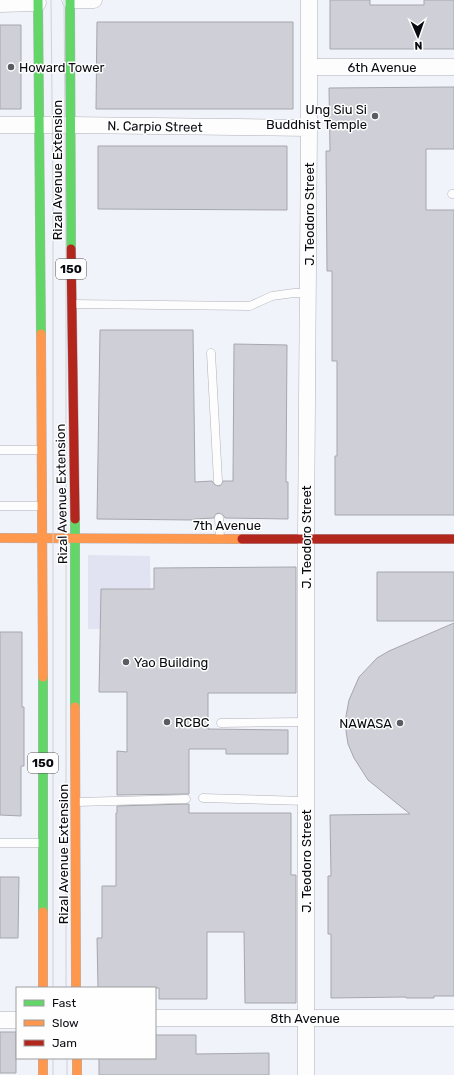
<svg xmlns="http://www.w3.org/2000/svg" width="454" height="1075" font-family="Rubik,sans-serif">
<rect width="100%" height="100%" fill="#f1f3fb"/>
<path fill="#e1e3f2" d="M88 555 150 556 151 630 88 629Z"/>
<path fill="#cfd0d7" stroke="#a6a7ad" d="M330 0H370V5H424V0H454V49H330Z
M97 22H293V109H96Z
M0 25H21V109H0Z
M454 87V149H426V210H454V515H335V456H337V361H332V271H327L326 151H330L329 88Z
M98 146H287V210L98 209Z
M100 330H193L195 482 212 481 214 484 218 486 221 485 223 481H233L234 344 287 345 286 482H288V519L225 518 223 515 219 513 216 514 214 518 194 519V520L97 519Z
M296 567V693H208V729L288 730V754H226V749H189V794L117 795V751L127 752V692H99L101 589H154V568Z
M377 572H454V621H377Z
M454 623V996H434V998H406V997L331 998V934H328V876H331L330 815 410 814 368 780 354 758 348 744 346 731V716L349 700 359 677 377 658 389 651Z
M0 632H22V707H24V766H21V816L0 815Z
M186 804H189V813H291V875H296V1003H245L244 932H207V999H159V988H98L97 938H102V886H116V813H117V806Z
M0 877H19L18 938H0Z
M0 1032H16V1073H0Z
M155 1035H196V1054L269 1053V1075H99V1058H155Z"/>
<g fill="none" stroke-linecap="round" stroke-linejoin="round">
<g stroke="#b0b1b8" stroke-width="9">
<path id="lane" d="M452 194H454
M72 304 250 306 272 296 294 293H308
M211 353 218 481
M0 450H41
M0 506H41
M219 518 220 538
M221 723 306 722
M203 798 306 801
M77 802 186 799
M0 843H42"/>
</g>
<g stroke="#b0b1b8" stroke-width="17">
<path id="street" d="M70 0H94
M0 4 38 3
M309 67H454
M0 125H70L309 128
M155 1018H454
M0 1020H17
M306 1075V538L309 128V0"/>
</g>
<g stroke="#b0b1b8" stroke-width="10">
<path id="fast" d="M38 0 41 334
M70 0 71 249
M75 519V707
M43 677V912"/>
</g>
<g stroke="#b0b1b8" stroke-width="10">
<path id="slow" d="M41 334 43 677
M0 538 242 539
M75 707 76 988
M43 912V988
M43 1058V1075
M77 1058V1075"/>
</g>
<g stroke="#b0b1b8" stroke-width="10">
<path id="jam" d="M71 249 75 519
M242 539H454"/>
</g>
<use href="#lane" stroke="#fdfdfe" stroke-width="8"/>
<use href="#street" stroke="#fdfdfe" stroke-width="16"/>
<use href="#fast" stroke="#63d668" stroke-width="9"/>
<use href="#slow" stroke="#ff974d" stroke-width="9"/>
<use href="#jam" stroke="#b3261e" stroke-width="9"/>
<path stroke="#d1d1d3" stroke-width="1" d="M51 0 53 193V988
M64 0 66 238V988
M53 1058V1075
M67 1058V1075"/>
</g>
<g fill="#5b5c63" stroke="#fefefe" stroke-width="1.5">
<circle cx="11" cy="67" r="4"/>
<circle cx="375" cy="116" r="4"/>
<circle cx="126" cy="662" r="4"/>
<circle cx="167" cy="722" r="4"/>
<circle cx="400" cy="723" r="4"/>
</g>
<g text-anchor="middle" stroke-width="3" stroke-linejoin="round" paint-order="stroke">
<g fill="#fefefe" stroke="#535458" stroke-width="1">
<rect x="56" y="259" width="30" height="20" rx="3"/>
<rect x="28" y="753" width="30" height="20" rx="3"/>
</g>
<g font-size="12" font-weight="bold" fill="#0a0b11">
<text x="71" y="273">150</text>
<text x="43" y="767">150</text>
</g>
<g font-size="13" fill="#0a0b11" stroke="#fefefe" text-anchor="start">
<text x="19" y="72">Howard Tower</text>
<text x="367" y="114" text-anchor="end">Ung Siu Si<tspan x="367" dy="15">Buddhist Temple</tspan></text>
<text x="134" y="667">Yao Building</text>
<text x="175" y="727">RCBC</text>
<text x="392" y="728" text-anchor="end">NAWASA</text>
</g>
<g font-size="13" fill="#0a0b11" stroke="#fefefe">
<text x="382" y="72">6th Avenue</text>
<text transform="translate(155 126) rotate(1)" y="5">N. Carpio Street</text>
<text transform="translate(57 170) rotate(-90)" y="5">Rizal Avenue Extension</text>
<text transform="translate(309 214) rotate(-90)" y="5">J. Teodoro Street</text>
<text transform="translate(61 494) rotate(-91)" y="5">Rizal Avenue Extension</text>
<text x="227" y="530">7th Avenue</text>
<text transform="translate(306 537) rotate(-90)" y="5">J. Teodoro Street</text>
<text transform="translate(63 854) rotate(-90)" y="5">Rizal Avenue Extension</text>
<text transform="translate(306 861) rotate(-90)" y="5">J. Teodoro Street</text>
<text x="305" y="1023">8th Avenue</text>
</g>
</g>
<rect x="16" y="987" width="140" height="72" fill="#fefefe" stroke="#9c9d9f"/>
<rect x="24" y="1000" width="20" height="6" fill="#63d668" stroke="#9c9d9f"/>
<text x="52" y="1007" font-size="12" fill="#0a0b11">Fast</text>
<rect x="24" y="1020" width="20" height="6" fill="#ff974d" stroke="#9c9d9f"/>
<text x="52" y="1027" font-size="12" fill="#0a0b11">Slow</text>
<rect x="24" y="1040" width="20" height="6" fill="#b3261e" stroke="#9c9d9f"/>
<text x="52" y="1047" font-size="12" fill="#0a0b11">Jam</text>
<g transform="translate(418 36) rotate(178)" stroke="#fefefe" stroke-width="3" paint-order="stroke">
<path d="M0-3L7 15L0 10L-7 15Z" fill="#0a0b11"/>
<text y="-6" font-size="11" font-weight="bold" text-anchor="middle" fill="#0a0b11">N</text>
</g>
</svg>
